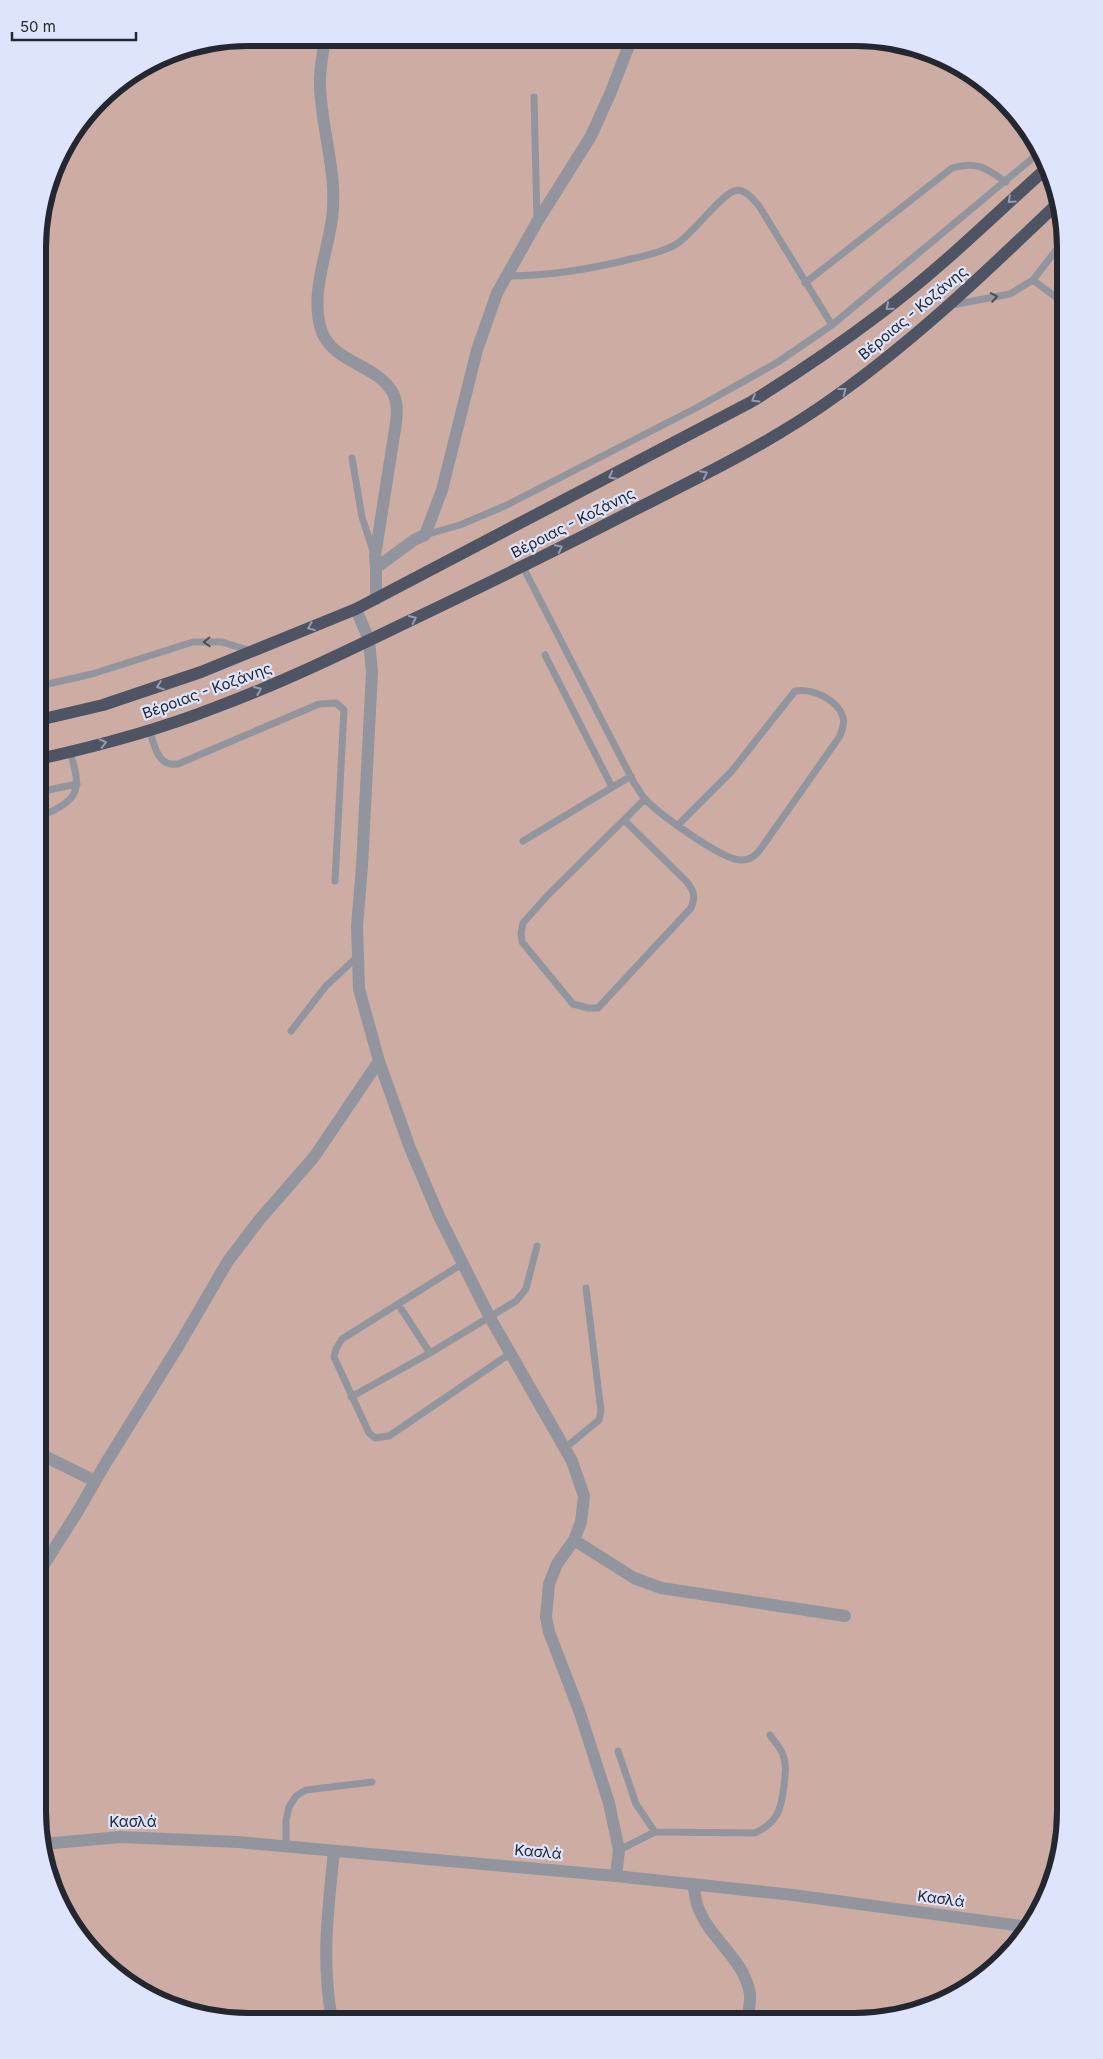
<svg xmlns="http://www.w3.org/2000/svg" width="1103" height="2059" font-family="Inter,sans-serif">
<rect width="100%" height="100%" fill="#dde4fb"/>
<path fill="#cdada3" d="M248 38 896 42 948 59 993 90 1030 131 1054 180 1065 248V1825L1050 1891 1022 1939 983 1978 923 2010 855 2021 221 2020 167 2005 120 1978 81 1939 49 1879 38 1811 39 221 59 155 109 90 168 53Z"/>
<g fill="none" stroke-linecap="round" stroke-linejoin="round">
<path stroke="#92959e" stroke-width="7" d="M534 97 537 220
M506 276C550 276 592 269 635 258 649 255 666 251 678 243 694 232 719 197 734 191 744 187 753 199 759 206L832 325 1040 152
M1033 280 1065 304
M805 283 952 168C977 161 986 168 1006 182
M952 305 1010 294 1033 280 1057 249 1061 223
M1063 422 1065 421
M352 458 362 517 373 551
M425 535 460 525 507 505 698 407 778 362 832 325
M523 567 634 783C638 788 641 795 645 799 659 814 721 859 740 860 750 861 756 855 762 847L840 736C842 730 845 723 843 717 837 699 812 688 795 691L731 772 678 825
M545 655 612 787
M39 686 92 674 193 642H222L251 651
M149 729C155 746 157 767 178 764L319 704 336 703 344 710 335 881
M39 792 77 784
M39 817C78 800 83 793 70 752
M624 820 686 881C694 891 696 896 691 908L598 1008H588L573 1004 522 942 521 933 523 923 547 896 645 799
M523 841 631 776
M291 1031 326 986 357 957
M462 1264 342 1339 336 1349 334 1357 369 1433 375 1438 389 1436 511 1353
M398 1304 430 1353
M351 1397 430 1353 516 1301 526 1289 537 1246
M565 1448 599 1420 601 1411 586 1288
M618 1751 636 1804 655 1832
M286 1847V1820L289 1807 296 1796 306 1790 372 1782
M619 1850 655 1832 755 1833C778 1822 781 1810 784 1786 785 1775 787 1766 783 1755 781 1748 774 1741 770 1735"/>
<path stroke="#92959e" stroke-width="12" d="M325 38C323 54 319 71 320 87 322 132 338 175 332 219 327 255 309 297 322 332 334 363 378 365 393 393 398 403 397 413 396 423L375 556 376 568
M376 599V568L414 540 425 535 442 490 477 350 497 293 537 222 591 136 610 94 631 40
M356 609 369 640 372 672 362 866 357 926 359 989 379 1061 410 1148 439 1216 489 1316 572 1461 584 1496 581 1522 574 1540 557 1564 549 1584 546 1617 549 1632 579 1710 609 1803 619 1850 616 1876
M38 1453 95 1481
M574 1540 634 1578 661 1588 845 1616
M38 1574 78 1511 104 1466 179 1345 228 1261 260 1219 314 1157 379 1061
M693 1884C695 1891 695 1900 698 1907 710 1940 744 1958 750 1994 751 2002 748 2013 747 2021
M332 2020C321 1960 328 1911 334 1851"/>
<path stroke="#92959e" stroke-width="12" d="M43 1844 120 1837 238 1842 616 1876 793 1895 1029 1927"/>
<path stroke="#4e5464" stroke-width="12" d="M39 720 103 705 201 672 356 609 751 402C796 374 839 345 881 313 940 269 993 216 1048 167
M39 759C98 746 158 730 214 708 279 684 341 654 403 624 468 593 534 561 599 528 678 487 763 449 836 396 916 339 987 271 1058 203"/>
</g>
<defs><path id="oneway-chevron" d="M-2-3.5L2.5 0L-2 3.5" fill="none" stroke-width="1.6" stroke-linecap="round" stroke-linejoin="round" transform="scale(1.25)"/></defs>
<g stroke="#969cb0">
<use href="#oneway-chevron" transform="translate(1011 200) rotate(138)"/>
<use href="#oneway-chevron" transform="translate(889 307) rotate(140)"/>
<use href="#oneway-chevron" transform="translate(843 391) rotate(-37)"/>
<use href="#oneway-chevron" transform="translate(755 399) rotate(148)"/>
<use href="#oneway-chevron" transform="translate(704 474) rotate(-27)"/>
<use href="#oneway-chevron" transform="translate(612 476) rotate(152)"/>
<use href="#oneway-chevron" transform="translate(559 548) rotate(-27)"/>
<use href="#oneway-chevron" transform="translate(413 619) rotate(-25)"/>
<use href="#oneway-chevron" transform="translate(311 627) rotate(158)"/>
<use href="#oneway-chevron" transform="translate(160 686) rotate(161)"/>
<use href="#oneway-chevron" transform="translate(258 690) rotate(-23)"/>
<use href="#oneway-chevron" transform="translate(103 743) rotate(-14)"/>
</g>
<g stroke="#4a4e56">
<use href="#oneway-chevron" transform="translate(994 297) rotate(-10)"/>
<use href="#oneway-chevron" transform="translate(207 642) rotate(178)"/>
</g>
<g text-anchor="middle" stroke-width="4.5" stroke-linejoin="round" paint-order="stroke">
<g font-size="15" fill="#242730" stroke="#dde4fb">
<text transform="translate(913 313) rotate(-40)" y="5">Βέροιας - Κοζάνης</text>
<text transform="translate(573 523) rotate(-27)" y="5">Βέροιας - Κοζάνης</text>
<text transform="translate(207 691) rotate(-20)" y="5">Βέροιας - Κοζάνης</text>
<text x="133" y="1827">Κασλά</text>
<text transform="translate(538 1852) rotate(5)" y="5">Κασλά</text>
<text transform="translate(941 1899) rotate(8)" y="5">Κασλά</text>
</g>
</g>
<path d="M0 0H1103V2059H0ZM248 46H855A202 202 0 0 1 1057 248V1811A202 202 0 0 1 855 2013H248A202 202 0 0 1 46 1811V248A202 202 0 0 1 248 46Z" fill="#dde4fb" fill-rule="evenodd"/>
<path fill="none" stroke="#242730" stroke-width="6" d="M248 46H855A202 202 0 0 1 1057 248V1811A202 202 0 0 1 855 2013H248A202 202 0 0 1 46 1811V248A202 202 0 0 1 248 46Z"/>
<path d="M12 32v8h124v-8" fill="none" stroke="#242730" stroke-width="2.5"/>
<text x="20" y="32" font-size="15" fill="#242730" stroke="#dde4fb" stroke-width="4" paint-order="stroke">50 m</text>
</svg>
